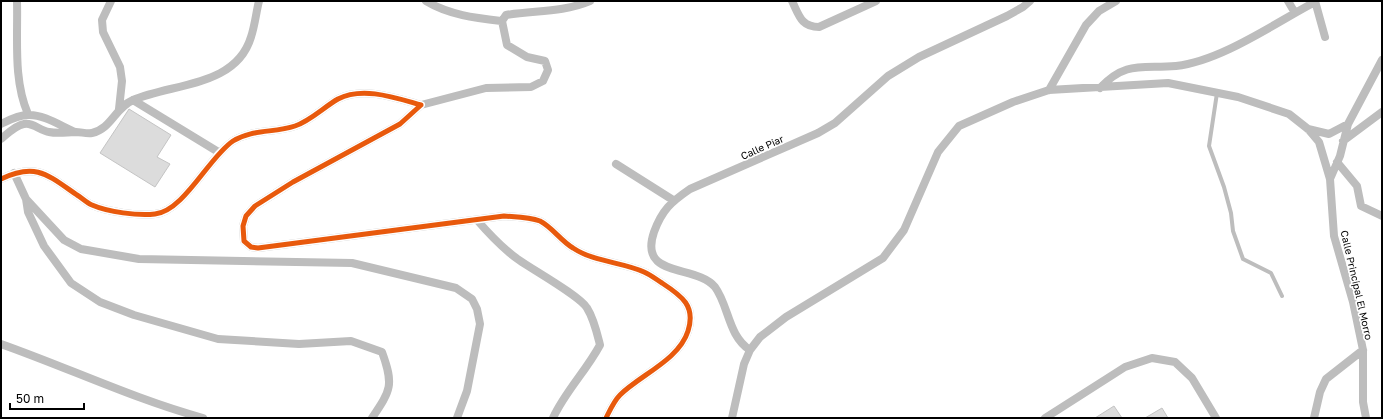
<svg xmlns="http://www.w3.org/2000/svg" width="1383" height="419" font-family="'Golos Text',sans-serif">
<rect width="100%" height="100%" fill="#fff"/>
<path fill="#dcdcdc" stroke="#c4c4c4" d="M129 109 171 135 157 157 170 164 155 187 100 153Z
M1114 406 1122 418H1095Z
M1162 408 1168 418H1145Z"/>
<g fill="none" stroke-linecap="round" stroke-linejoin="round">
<path stroke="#bdbdbd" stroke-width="4" d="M1217 93 1209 146 1224 187 1231 213 1233 231 1243 259 1271 273 1282 296"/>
<path stroke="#bdbdbd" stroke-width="8" d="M17 1C18 38 13 80 28 114
M111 1 102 20 103 32 120 67 122 81 119 109
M426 1C449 15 476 18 502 21
M792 1C799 15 801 27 819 27L876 1
M1288 1 1295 13
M1315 1 1325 37
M1100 88C1126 60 1143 69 1176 66 1221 61 1275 23 1315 2
M1049 90 1086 25 1099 11 1116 1
M133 100 220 153
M421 105 486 88 531 87 543 81 548 70 545 61 527 57 507 45 502 21 506 15C536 10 561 13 590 1
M1 124C9 120 18 115 28 115 43 114 61 126 75 132
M1308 129 1329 134 1348 124
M1 139C7 134 16 125 24 124 32 122 41 131 49 132 59 134 67 132 76 132 81 132 87 134 92 133 111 129 115 108 133 100 173 83 236 87 251 37 255 25 256 13 259 1
M1343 141 1382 112
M1337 162 1357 186 1361 206 1382 216
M616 164 673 200
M14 173 26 199 64 240 81 249 139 259 352 263 456 288 472 299 477 309 480 324 467 391 457 418
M1 179C36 162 48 175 77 195 82 198 87 203 92 205 108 212 138 216 155 214 184 211 209 157 233 141 252 129 274 133 295 126 310 121 324 107 338 99 363 86 396 98 421 105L400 124 293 182 255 206 246 216 243 226 244 241 251 247 258 248 504 216C516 217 529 217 540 221 552 227 561 241 573 248 594 262 622 262 644 272 651 275 657 280 662 283 682 296 696 306 688 331 679 360 640 375 620 395 614 401 610 410 606 418
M1330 179 1340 156 1348 124 1382 60
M26 199 28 212 44 246 71 283 100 302 134 315 218 339 299 344 351 341 382 352C394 385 391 390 372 418
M477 220C490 235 503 249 519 260 533 270 580 296 587 308 594 319 597 333 600 345 586 371 565 392 553 418
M1 344C69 368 134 399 203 418
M750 350C728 336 729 306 715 287 696 264 638 279 654 232 662 210 671 202 690 189L818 133 835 123 888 76 919 57 1007 16 1023 7 1030 1
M732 418 744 364 750 350 760 337 786 317 883 258 904 230 938 152 959 126 1013 102 1049 90 1168 83 1238 97 1289 114 1308 129 1319 142 1330 179 1334 236 1353 302 1363 350V402L1366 418
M1045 418 1125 367 1152 358 1175 362 1192 378 1216 418
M1314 418 1320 392 1326 379 1363 350"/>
<g stroke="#fff" stroke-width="8">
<path id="cycleway" d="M1 179C36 162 48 175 77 195 82 198 87 203 92 205 108 212 138 216 155 214 184 211 209 157 233 141 252 129 274 133 295 126 310 121 324 107 338 99 363 86 396 98 421 105L400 124 293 182 255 206 246 216 243 226 244 241 251 247 258 248 504 216C516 217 529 217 540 221 552 227 561 241 573 248 594 262 622 262 644 272 651 275 657 280 662 283 682 296 696 306 688 331 679 360 640 375 620 395 614 401 610 410 606 418"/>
</g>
<use href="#cycleway" stroke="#e8590c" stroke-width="5"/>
</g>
<g text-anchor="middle" stroke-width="3.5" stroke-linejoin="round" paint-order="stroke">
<g font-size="10" fill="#000" stroke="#fff">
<text transform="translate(762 147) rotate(-24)" y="4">Calle Piar</text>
<text transform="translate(1357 285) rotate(77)" y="4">Calle Principal El Morro</text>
</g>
</g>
<rect width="1383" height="419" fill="none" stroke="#000000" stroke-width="4"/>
<path d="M10 403v6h74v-6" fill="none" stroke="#000000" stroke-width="2"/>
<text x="16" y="403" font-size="12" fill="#000000" stroke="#ffffff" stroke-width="3" paint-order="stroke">50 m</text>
</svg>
